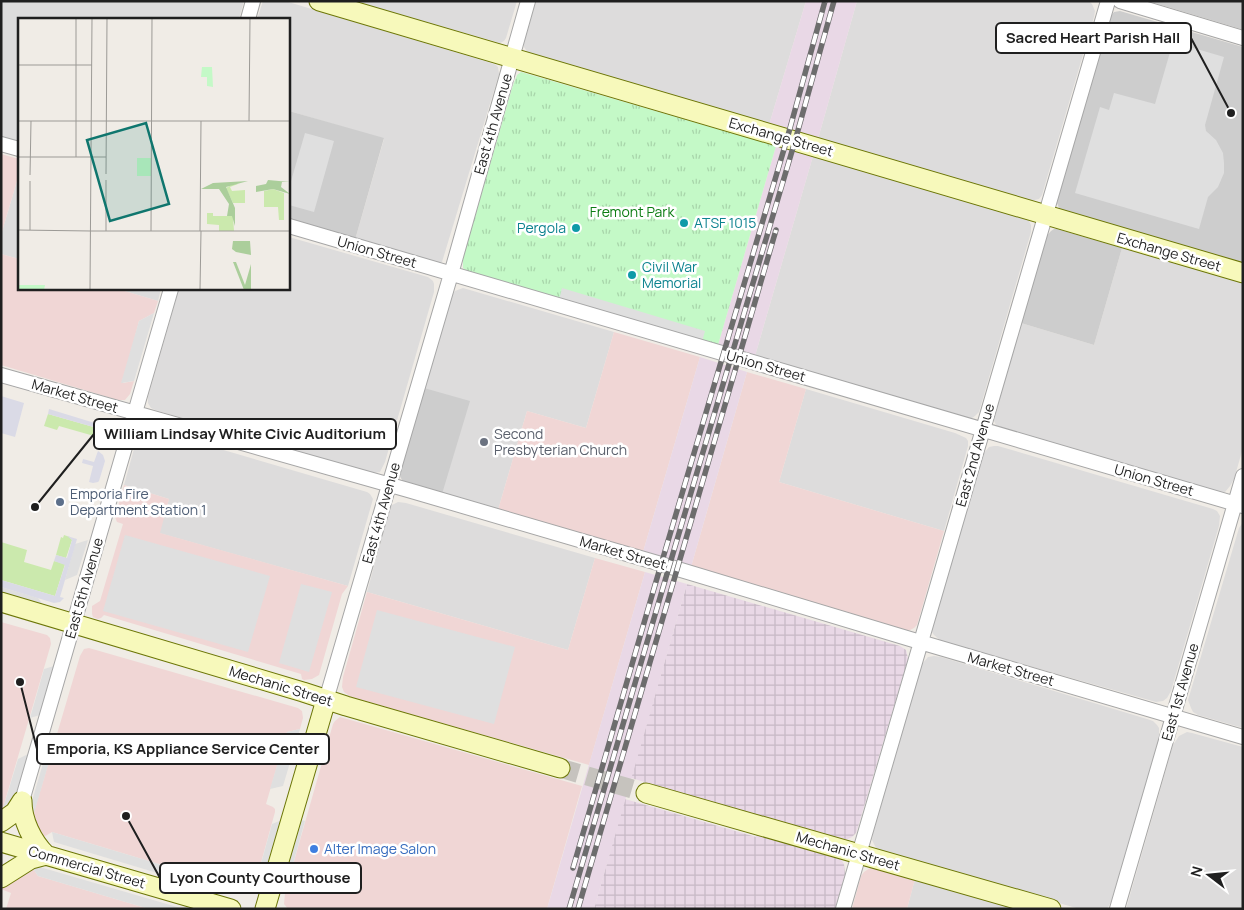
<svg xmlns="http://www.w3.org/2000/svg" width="1244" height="910" font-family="Manrope,sans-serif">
<defs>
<pattern id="industrial-grid" width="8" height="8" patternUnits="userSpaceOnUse" patternTransform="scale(1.25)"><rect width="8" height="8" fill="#e9d8e6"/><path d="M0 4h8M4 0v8" fill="none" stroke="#c7b9c5"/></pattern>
<pattern id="park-tufts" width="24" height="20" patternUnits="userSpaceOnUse" patternTransform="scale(1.25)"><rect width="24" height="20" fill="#c4f9c7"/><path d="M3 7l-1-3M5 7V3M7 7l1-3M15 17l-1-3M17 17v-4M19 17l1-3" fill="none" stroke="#a8d5aa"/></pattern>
</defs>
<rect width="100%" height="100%" fill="#f0ece6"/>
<path fill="#dddcdc" d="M1 1H244L239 19H19V142L1 137Z
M263 1H285L488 62 496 65 498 67 499 74 442 262 436 263 355 240 384 139 289 111V19H257Z
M353 1H517L506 38 504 41 500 43Z
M536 1H806L769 125 528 53 524 47V43Z
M857 1H1089L1092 4 1095 11 1094 17 1042 195 1039 199 1030 201 818 139Z
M813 156 1025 219 1029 221 1031 225V232L979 412 975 416 972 418 967 419 755 356Z
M19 174V259L1 254V235Z
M289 237 428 277 433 281 434 284V292L385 462 380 472 373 473H369L155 410 151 408 148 403V397L179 289H289Z
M1122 248 1243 283V448L1234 479 1230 486 1225 492 1213 491 1000 428 996 425 994 421V415L1021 323 1094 345Z
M463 288 614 332 586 428 527 411 498 510 442 494 424 388 451 297 455 291Z
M118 289H161L158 301Z
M806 389 955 433 966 438 968 441V446L944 531 779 482Z
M149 430H155L367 492 370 494 373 499 348 586 159 533 169 499 124 485 137 438 141 433Z
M994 446H998L1213 509 1217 511 1220 516 1219 526 1171 691 1167 698 1163 701 1156 702 941 641 934 635 932 632V628L984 453 989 447Z
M398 502 406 503 595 558 568 650 367 592 390 508 392 505Z
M1243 522V728L1198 715 1193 712 1191 708 1188 700 1239 528Z
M934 656 941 657 1147 719 1153 721 1157 725 1159 728V738L1111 902 1107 909H1080L885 854 876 848 872 840 873 834 922 664 928 657Z
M1187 732 1192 733 1243 747V909H1126L1173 745 1179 736Z
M915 879 1017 909H907Z"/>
<path fill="#f0d6d5" d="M1 154 19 159V174L1 235Z
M1 254 19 259V289H118L158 301 154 313 139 321 123 383 134 381 130 394 125 400H118L1 365Z
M614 332 700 357 643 552 498 510 527 411 586 428Z
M747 372 806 389 779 482 944 531 917 625 914 628 910 630H902L691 567Z
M124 485 169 499 160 533 348 586 342 594 319 675 312 679 304 680 302 679 301 674 104 615 101 618 98 619 93 617 92 614V606L100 601 123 524 117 522 115 517Z
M595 558 645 572 589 765 351 697 344 692 342 687 343 677 367 592 568 650Z
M1 622 47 635 50 638 51 644 3 808 6 809 1 816Z
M89 648 298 708 302 711 303 718 300 729 287 732 266 804 273 807 275 809V812L254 888 250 893 244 894 238 892 228 893 225 891 219 882 52 832 42 838 29 811 34 812 80 656 84 649Z
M340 717 582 786 547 909H288L284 904 285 893 333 724 335 721Z
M32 867 38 876 149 909H6L11 893 1 889 5 881Z
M870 868 880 869 915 879 907 909H852L861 876 864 872Z"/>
<path fill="url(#industrial-grid)" d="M687 584 900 646 906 650 907 654 908 659 858 827 856 833 852 837 848 839H838L631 778Z
M625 799 756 837 758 832 840 858 844 864 845 874 835 909H594Z"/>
<path fill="#cdcdcd" d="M1148 1H1243V29H1241Z
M1120 11 1243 47V263L1060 210 1059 208 1057 203 1058 199 1110 17 1114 12Z
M289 111 384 138 355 240 289 220Z
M1054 229H1057L1122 248 1094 345 1021 323 1046 237 1051 231Z
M424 388 470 401 442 494 404 483 399 475Z"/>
<path fill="#e9d8e6" d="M806 1H857L818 139 769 125Z
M776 146 813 156 755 356 718 345Z
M700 357 747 372 691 567 643 552Z
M645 572 687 584 594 909H547Z"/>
<path fill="#cbe9ad" d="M48 414 104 430 101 438 59 426 57 430 44 426Z
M64 535 70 537 72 540 66 558 56 555 61 537 63 538Z
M1 542 27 550 24 562 51 570 54 561 65 564 55 596 1 580Z"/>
<path fill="url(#park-tufts)" d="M521 72 776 146 718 345 467 271 463 268V258L512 88 517 75Z"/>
<path fill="#dfdfdf" d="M1173 42 1224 57 1205 125 1206 131 1216 140 1223 153 1224 163V173L1218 187 1208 197 1199 229 1075 193 1100 107 1109 110 1114 93 1155 104Z
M305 133 334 141 314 212 289 205V188Z
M562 288 705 331 702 342 559 300Z
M154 313 134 381 121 383 139 321Z
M125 535 270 576 248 652 103 611Z
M88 540 77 575 65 580 75 544Z
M301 584 332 592 309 672 279 663Z
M1 587 38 598 47 610 1 596Z
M377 610 515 647 494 724 356 687Z
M54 666 40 715 30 718 44 669Z
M300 729 283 786 270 789 287 732Z
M28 754 13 804 3 808 18 759Z
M44 760 49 762 34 813 29 811Z
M282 820 269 868 258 874 272 824Z
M301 820 305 821 287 886 282 885Z
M52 832 219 882 225 891 224 893 54 842Z
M33 865 184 909H149L38 876 32 867Z"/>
<path fill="#dadae6" d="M1 396 24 403 15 437 1 433Z
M49 409 98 424 103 420 107 422 112 426 113 433 108 432 106 439H103L101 438 104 430 48 414Z
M98 451 103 455 105 461 99 481 98 482 93 483 89 482 93 466 82 463 83 459 94 462Z
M67 536 77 539 60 597 64 598 60 602 54 603 1 587V580L55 596 65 565 54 561 56 555 67 558 72 540Z"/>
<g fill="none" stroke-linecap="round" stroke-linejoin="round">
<path stroke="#c6c3be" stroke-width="19" stroke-dasharray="19 9" stroke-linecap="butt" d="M560 768 646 793"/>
<g stroke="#a6a6a6" stroke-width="16">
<path id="street" d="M1120 1 1243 38
M248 19 253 1
M1 144 19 149
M289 226 1243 506
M1 375 408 490 661 564 920 642 1243 737
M326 700 451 274 528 1
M22 801 171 289
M843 909 1108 1
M1117 909 1243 476"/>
</g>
<g stroke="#6c7607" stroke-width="21">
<path id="secondary" d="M319 1 1243 273
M1 602 303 692 346 706 560 768
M646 793 1051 909
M22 801C22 820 32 841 46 855
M1 822 15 812 22 801
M1 842 231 909
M1 878 31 859 46 855
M265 909 326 700"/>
</g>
<use href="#street" stroke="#fff" stroke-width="14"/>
<use href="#secondary" stroke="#f7f9bb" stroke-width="19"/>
<g stroke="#6d6d6d" stroke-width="5.5">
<path id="rail" d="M573 868 655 585 787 139 825 1
M569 909 669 567 795 141 834 1
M578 909 776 230"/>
</g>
<use href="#rail" stroke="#fff" stroke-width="4" stroke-dasharray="11" stroke-linecap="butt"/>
</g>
<g fill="#0f9aa8" stroke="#fff" stroke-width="2">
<circle cx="684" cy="223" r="5"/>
<circle cx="576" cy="228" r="5"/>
<circle cx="632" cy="275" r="5"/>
</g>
<circle fill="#6b7280" stroke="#fff" stroke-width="2" cx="484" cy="442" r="5"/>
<circle fill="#5c6f8a" stroke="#fff" stroke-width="2" cx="60" cy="502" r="5"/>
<circle fill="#3f7fe0" stroke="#fff" stroke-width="2" cx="314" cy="849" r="5"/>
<g text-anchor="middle" stroke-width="5" stroke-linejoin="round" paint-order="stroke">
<g font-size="14" fill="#1f1f1f" stroke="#fff">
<text transform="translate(493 124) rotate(-74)" y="5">East 4th Avenue</text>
<text transform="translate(781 137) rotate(16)" y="5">Exchange Street</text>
<text transform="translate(377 252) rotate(16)" y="5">Union Street</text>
<text transform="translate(1169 252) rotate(16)" y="5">Exchange Street</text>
<text transform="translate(766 366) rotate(16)" y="5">Union Street</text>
<text transform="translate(75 396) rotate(16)" y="5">Market Street</text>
<text transform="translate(975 455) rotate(-74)" y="5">East 2nd Avenue</text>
<text transform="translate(1154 480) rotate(16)" y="5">Union Street</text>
<text transform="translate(381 513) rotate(-74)" y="5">East 4th Avenue</text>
<text transform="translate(623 553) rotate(16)" y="5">Market Street</text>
<text transform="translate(84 588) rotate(-74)" y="5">East 5th Avenue</text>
<text transform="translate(1011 669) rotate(16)" y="5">Market Street</text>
<text transform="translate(281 686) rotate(17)" y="5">Mechanic Street</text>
<text transform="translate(1180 692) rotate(-74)" y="5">East 1st Avenue</text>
<text transform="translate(848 851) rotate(16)" y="5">Mechanic Street</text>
<text transform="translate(87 867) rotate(16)" y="5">Commercial Street</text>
</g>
<g font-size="14" fill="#0d7d14" stroke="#fff">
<text x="632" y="217">Fremont Park</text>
</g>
<g font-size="14" fill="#0d838f" stroke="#fff" text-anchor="start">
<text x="694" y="228">ATSF 1015</text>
<text x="566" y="233" text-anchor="end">Pergola</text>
<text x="642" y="272">Civil War<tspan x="642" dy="16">Memorial</tspan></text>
</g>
<g font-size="14" fill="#5b616d" stroke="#fff" text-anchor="start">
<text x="494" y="439">Second<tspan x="494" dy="16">Presbyterian Church</tspan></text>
</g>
<g font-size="14" fill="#4e5e75" stroke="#fff" text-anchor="start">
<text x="70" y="499">Emporia Fire<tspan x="70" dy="16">Department Station 1</tspan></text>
</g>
<g font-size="14" fill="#366cbe" stroke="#fff" text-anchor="start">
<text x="324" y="854">Alter Image Salon</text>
</g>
</g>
<g transform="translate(18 18)">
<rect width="272" height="272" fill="#f0ece6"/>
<path d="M215 166H220L212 169 214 173 227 172V185H215L208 170ZM255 171 266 175V202H261L260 189H246V173ZM189 195H195V198H215L216 213H201V207L189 206Z" fill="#cbe9ad"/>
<path d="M250 162 272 164H264L263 169 272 176 255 171 238 174V168L248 166ZM230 163 208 169 217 190V208L214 198H209L211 186 201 171H183L195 165ZM215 223H232L233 237 218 234 214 231ZM215 244H218L227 267 233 246V272H226Z" fill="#abce9b"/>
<path d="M184 49H194L195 69 189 68V59H183ZM119 140H133V158H119ZM0 267H27L26 272H0Z" fill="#c4f9c7"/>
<path fill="none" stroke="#9c9a96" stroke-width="1" d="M0 47H74M0 103H273M231 103 232 0M0 139H88M58 139V0M88 156 89 0M12 157 13 103M0 212 73 213M12 212V163M73 213H273M88 213V162M133 213 134 0M182 213 183 103M72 272 74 0M182 272 183 213"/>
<path fill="#0f766e" fill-opacity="0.15" stroke="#0f766e" stroke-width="2.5" d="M128 105 151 186 92 203 69 122Z"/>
<rect width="272" height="272" fill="none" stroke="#1f1f1f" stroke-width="2.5"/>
</g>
<path fill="none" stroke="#1f1f1f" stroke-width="2" d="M1231 113L1191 38M35 507L94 434M20 682L37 749M126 816L160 878"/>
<g fill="#1f1f1f" stroke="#fff" stroke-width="2">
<circle cx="1231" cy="113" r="5"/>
<circle cx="35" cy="507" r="5"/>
<circle cx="20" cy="682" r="5"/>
<circle cx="126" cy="816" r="5"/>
</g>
<g fill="#fff" stroke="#1f1f1f" stroke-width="2">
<rect x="996" y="23" width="195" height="30" rx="5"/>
<rect x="94" y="419" width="302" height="30" rx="5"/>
<rect x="37" y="734" width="292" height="30" rx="5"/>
<rect x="160" y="863" width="201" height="30" rx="5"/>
</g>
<g font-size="15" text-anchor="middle" font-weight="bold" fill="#1f1f1f">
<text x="1093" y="43">Sacred Heart Parish Hall</text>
<text x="245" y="439">William Lindsay White Civic Auditorium</text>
<text x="183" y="754">Emporia, KS Appliance Service Center</text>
<text x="260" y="883">Lyon County Courthouse</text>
</g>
<rect width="1244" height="910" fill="none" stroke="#1f1f1f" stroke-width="5"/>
<g transform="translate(1209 875) rotate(286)" stroke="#ffffff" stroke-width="4" paint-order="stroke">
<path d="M0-4L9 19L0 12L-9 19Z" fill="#1f1f1f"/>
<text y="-8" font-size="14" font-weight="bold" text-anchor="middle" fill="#1f1f1f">N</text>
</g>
</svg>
